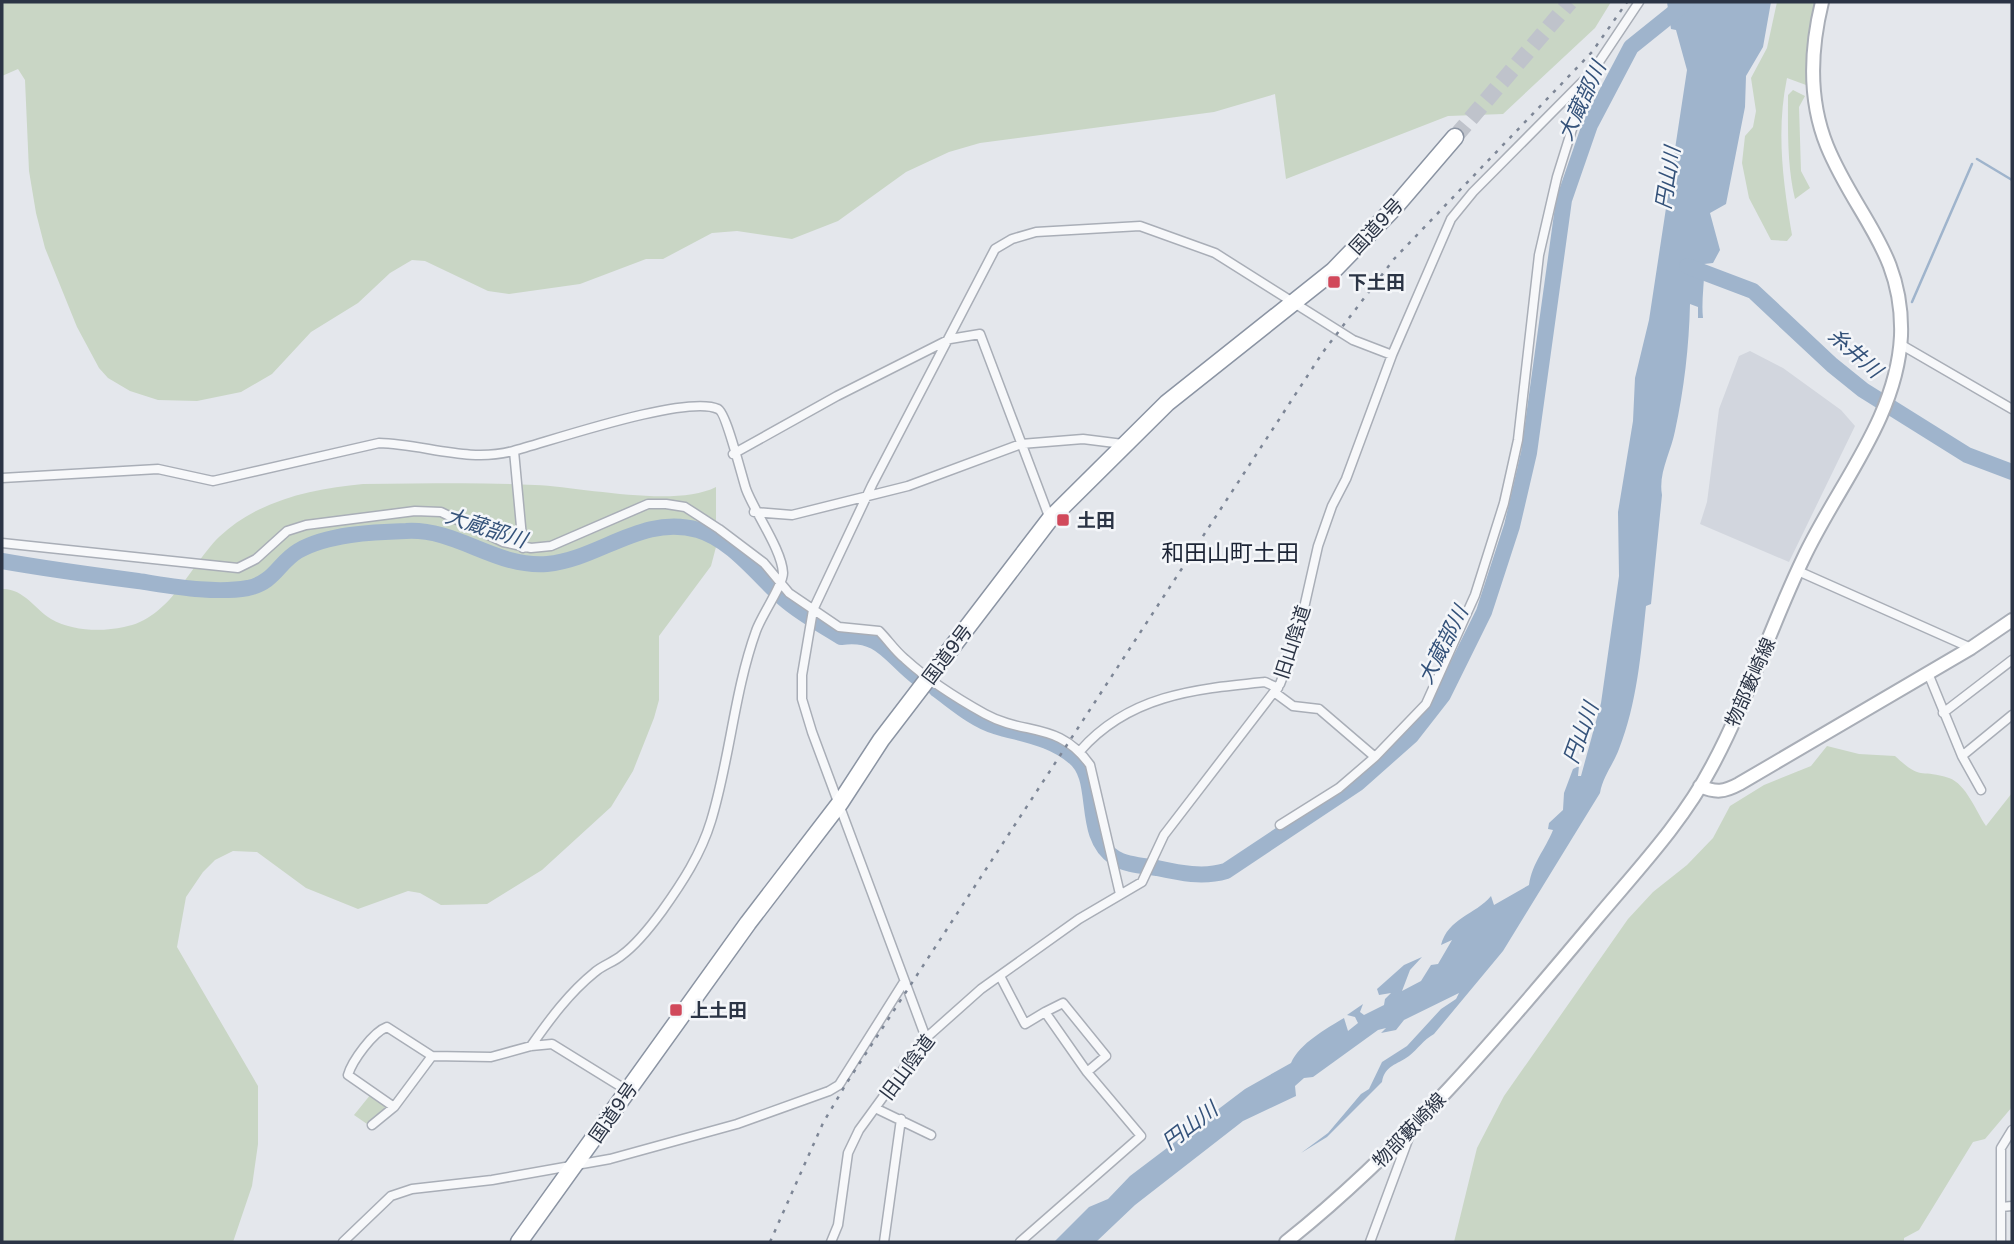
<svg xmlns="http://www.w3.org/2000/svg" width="2014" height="1244" font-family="Inter,'Noto Sans JP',sans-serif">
<rect width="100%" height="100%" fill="#e4e7ec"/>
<path fill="#d2d6de" d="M1750 351 1783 368 1841 410 1855 426 1789 562 1700 524 1707 502 1719 409 1739 356Z"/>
<path fill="#c9d6c5" d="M2 2H1611L1595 28 1503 114 1448 116 1286 179 1275 94 1214 112 980 143 949 152 906 172 838 221 792 239 737 231 712 233 663 259H646L580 284 509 294 488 291 425 261 412 260 390 273 358 303 311 332 272 374 241 392 197 401 158 400 130 391 108 378 99 368 77 327 45 248 36 213 29 171 25 80 18 69 2 76Z
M1777 2H1816L1809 37 1806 85 1787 78C1776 131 1783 182 1792 235L1787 241 1771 240 1749 198 1742 163 1745 136 1753 127 1756 111 1751 78 1767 48Z
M1793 90 1805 96 1799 107 1801 171 1810 188 1795 199C1787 165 1788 131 1788 95Z
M363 484C420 484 478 482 535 485 582 487 675 508 716 487V547L711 566 659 636V700L654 718 633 771 611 807 542 870 487 904 441 905 420 893 408 891 358 909 306 888 257 852 233 851 215 860 203 872 186 897 177 947 258 1086V1144L252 1186 233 1242H2V589C23 588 35 609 51 619 72 631 101 632 124 627 170 619 189 567 219 537 258 500 312 489 363 484Z
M1827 746 1859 754 1895 756C1923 782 1919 768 1949 778 1966 784 1976 811 1986 826L2012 793V1107L1985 1139 1973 1142 1919 1230 1904 1238V1242H1454L1477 1148 1504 1096 1628 919 1653 892 1687 865 1713 838 1730 806 1764 785 1811 766Z
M371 1094 389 1106 367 1124 354 1115Z"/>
<path fill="#9fb4cc" d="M1667 2H1771L1763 47 1746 76 1745 107 1726 204 1710 213 1720 250 1713 263 1704 264C1705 282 1701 300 1703 318H1698V307L1690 304C1689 347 1684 389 1675 431 1671 452 1658 473 1662 495L1651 604 1646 606C1641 653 1637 704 1619 749 1613 765 1603 776 1600 793L1503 951 1434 1034C1423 1040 1418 1049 1409 1056 1397 1065 1385 1065 1382 1082L1327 1137 1301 1153 1328 1133 1361 1094 1369 1089 1382 1062 1407 1046 1441 1009 1456 999 1459 993 1404 1020 1396 1030 1381 1033 1386 1028 1378 1030 1313 1077 1304 1078 1295 1086 1296 1096 1243 1121 1135 1205 1096 1242H1054L1089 1207 1108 1199 1130 1176 1245 1089 1291 1063C1300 1043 1326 1029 1344 1018L1348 1031 1358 1023 1355 1017 1347 1015 1363 1004 1360 1012 1364 1015 1384 1005 1385 999 1391 993 1379 995 1377 989 1404 965 1422 957 1410 970 1402 991 1421 981 1431 965 1438 964 1452 940 1441 945C1448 918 1475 915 1491 896L1494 905 1529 885C1532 863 1545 850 1553 830L1548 829 1549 823 1563 810 1564 793 1573 769 1579 766 1578 776H1581L1601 703 1619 576 1618 512 1633 421 1635 378 1649 320 1687 70 1676 30 1671 29Z"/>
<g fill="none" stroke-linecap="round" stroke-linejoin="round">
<path stroke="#9fb4cc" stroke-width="2.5" d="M1977 159 2012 180
M1912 302 1972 164"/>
<path stroke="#9fb4cc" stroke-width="16" d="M1687 266 1753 291 1832 365 1863 390 1967 455 2012 472
M2 561C47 569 92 575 138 581 172 586 213 594 248 588 275 582 278 563 298 551 327 534 373 532 406 531 457 528 495 568 547 564 600 559 642 514 698 530 732 540 758 576 784 599 801 614 822 625 841 637 881 631 890 657 918 678
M936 689C953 701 974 720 995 726 1024 735 1050 737 1074 757 1102 779 1080 835 1115 858 1126 865 1145 866 1157 868 1180 873 1203 878 1226 871L1358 783 1411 736 1443 695 1484 612 1512 526 1529 453 1564 200 1590 125 1631 47 1687 2"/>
<path stroke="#bfc3cb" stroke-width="16" stroke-dasharray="16 8" stroke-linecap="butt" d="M1455 137 1570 2"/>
<g stroke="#a9aeb7" stroke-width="11">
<path id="street" d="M1900 344 2012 409
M514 451 523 548
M733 454 837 396 950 339 980 334 1050 519
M2 478 158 469 213 481 379 443C424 444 468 463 513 451 551 441 687 394 718 409 726 412 742 477 746 489 755 513 782 550 783 573 783 585 761 616 756 631 734 692 730 759 711 821 701 854 682 883 662 911 651 926 637 944 622 955 614 962 603 965 595 972 569 993 550 1019 531 1046
M754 512 792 515 908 486 1021 444 1083 439 1123 444
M2 543 238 568 256 559 287 531 306 525 415 511 441 512 503 542 531 548 551 546 648 504H666L685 507 719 529 764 563 789 593 839 627 879 631C888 640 895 651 905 659 928 680 958 699 985 714 1025 736 1059 721 1090 765L1120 894
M1798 571 1971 648
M1928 673 1962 756 1981 790
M1274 692 1293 706 1319 709 1375 757 1426 704 1475 595 1504 503 1518 440 1539 255 1557 177 1588 78
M1943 713 2012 660
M1080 751C1129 695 1195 689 1265 682L1278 688
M1962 756 2012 715
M1280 825 1339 788 1375 757
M1000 976 1025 1024 1045 1012 1087 1072 1141 1136 1020 1242
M1045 1012 1063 1003 1106 1056 1087 1072
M926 1038 812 732 802 699V675L813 610 872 485 995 249 1012 239 1036 232 1140 226 1215 253 1353 340 1392 355
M394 1107 348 1075C352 1061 373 1032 387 1027L432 1056 491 1057 531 1046 552 1044 628 1091
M875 1108 931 1135
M372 1125 394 1107 432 1056
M2001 1207 2012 1206
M343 1242 391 1196 412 1189 492 1180 610 1159 737 1124 829 1091 839 1085 904 982
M831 1242 838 1225 848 1153 859 1130 926 1038 981 989 1079 919 1142 882 1164 835 1280 684 1297 639 1318 546 1332 506 1346 479 1392 355 1451 219 1473 192 1593 71 1639 2
M884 1242 901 1119
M1370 1242 1412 1129
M2001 1242V1148L2012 1130"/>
</g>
<g stroke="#a9aeb7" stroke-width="16">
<path id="secondary" d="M1700 786C1716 793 1724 792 1739 784L1971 648 2012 620
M1286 1242C1403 1149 1501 1033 1597 918 1638 869 1682 823 1712 766 1748 699 1771 625 1804 557 1838 485 1897 418 1901 336 1904 252 1856 217 1827 146 1808 99 1810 51 1822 2"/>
</g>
<g stroke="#8b94a3" stroke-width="19">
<path id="highway" d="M519 1242 748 923 840 803 881 740 1050 519 1167 403 1333 271 1395 207 1455 137"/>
</g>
<use href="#street" stroke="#f7f8fa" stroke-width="8"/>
<use href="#secondary" stroke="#fff" stroke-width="12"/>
<use href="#highway" stroke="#fff" stroke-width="16"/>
<path stroke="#7d8696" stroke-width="2.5" stroke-dasharray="3.5 7" stroke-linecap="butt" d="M770 1242 823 1123 846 1084 1323 352 1394 259 1592 52 1627 2"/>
</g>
<g fill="#d1495b" stroke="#f4f6f9" stroke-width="2.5">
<rect x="1327" y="275" width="14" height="14" rx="3.5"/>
<rect x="1056" y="513" width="14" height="14" rx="3.5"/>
<rect x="669" y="1003" width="14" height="14" rx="3.5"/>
</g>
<g text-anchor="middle" stroke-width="5" stroke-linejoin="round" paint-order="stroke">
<g font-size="19" fill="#2b3445" stroke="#f4f6f9">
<text transform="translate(1376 226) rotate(-47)" y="7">国道9号</text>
<text transform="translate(1292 642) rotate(-72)" y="7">旧山陰道</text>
<text transform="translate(947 654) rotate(-53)" y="7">国道9号</text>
<text transform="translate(1750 682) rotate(-66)" y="7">物部藪崎線</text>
<text transform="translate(907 1067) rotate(-53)" y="7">旧山陰道</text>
<text transform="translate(613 1112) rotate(-55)" y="7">国道9号</text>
<text transform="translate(1409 1130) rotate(-46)" y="7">物部藪崎線</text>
</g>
<g font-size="19" font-weight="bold" fill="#2b3445" stroke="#f4f6f9" text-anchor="start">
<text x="1348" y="289">下土田</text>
<text x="1077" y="527">土田</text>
<text x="690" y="1017">上土田</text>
</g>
<g font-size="21" font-style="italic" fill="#34527a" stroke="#f4f6f9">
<text transform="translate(1582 101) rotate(-65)" y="7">大蔵部川</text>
<text transform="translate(1668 178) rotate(-81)" y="7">円山川</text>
<text transform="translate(1855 353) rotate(41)" y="7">糸井川</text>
<text transform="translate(486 528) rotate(18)" y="7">大蔵部川</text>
<text transform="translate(1443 645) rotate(-63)" y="7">大蔵部川</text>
<text transform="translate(1581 733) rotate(-70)" y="7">円山川</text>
<text transform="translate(1190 1126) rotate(-37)" y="7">円山川</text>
</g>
<g font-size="23" fill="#1d2536" stroke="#f4f6f9">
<text x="1230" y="561">和田山町土田</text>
</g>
</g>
<rect width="2014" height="1244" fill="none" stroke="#2b3445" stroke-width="7"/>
</svg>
